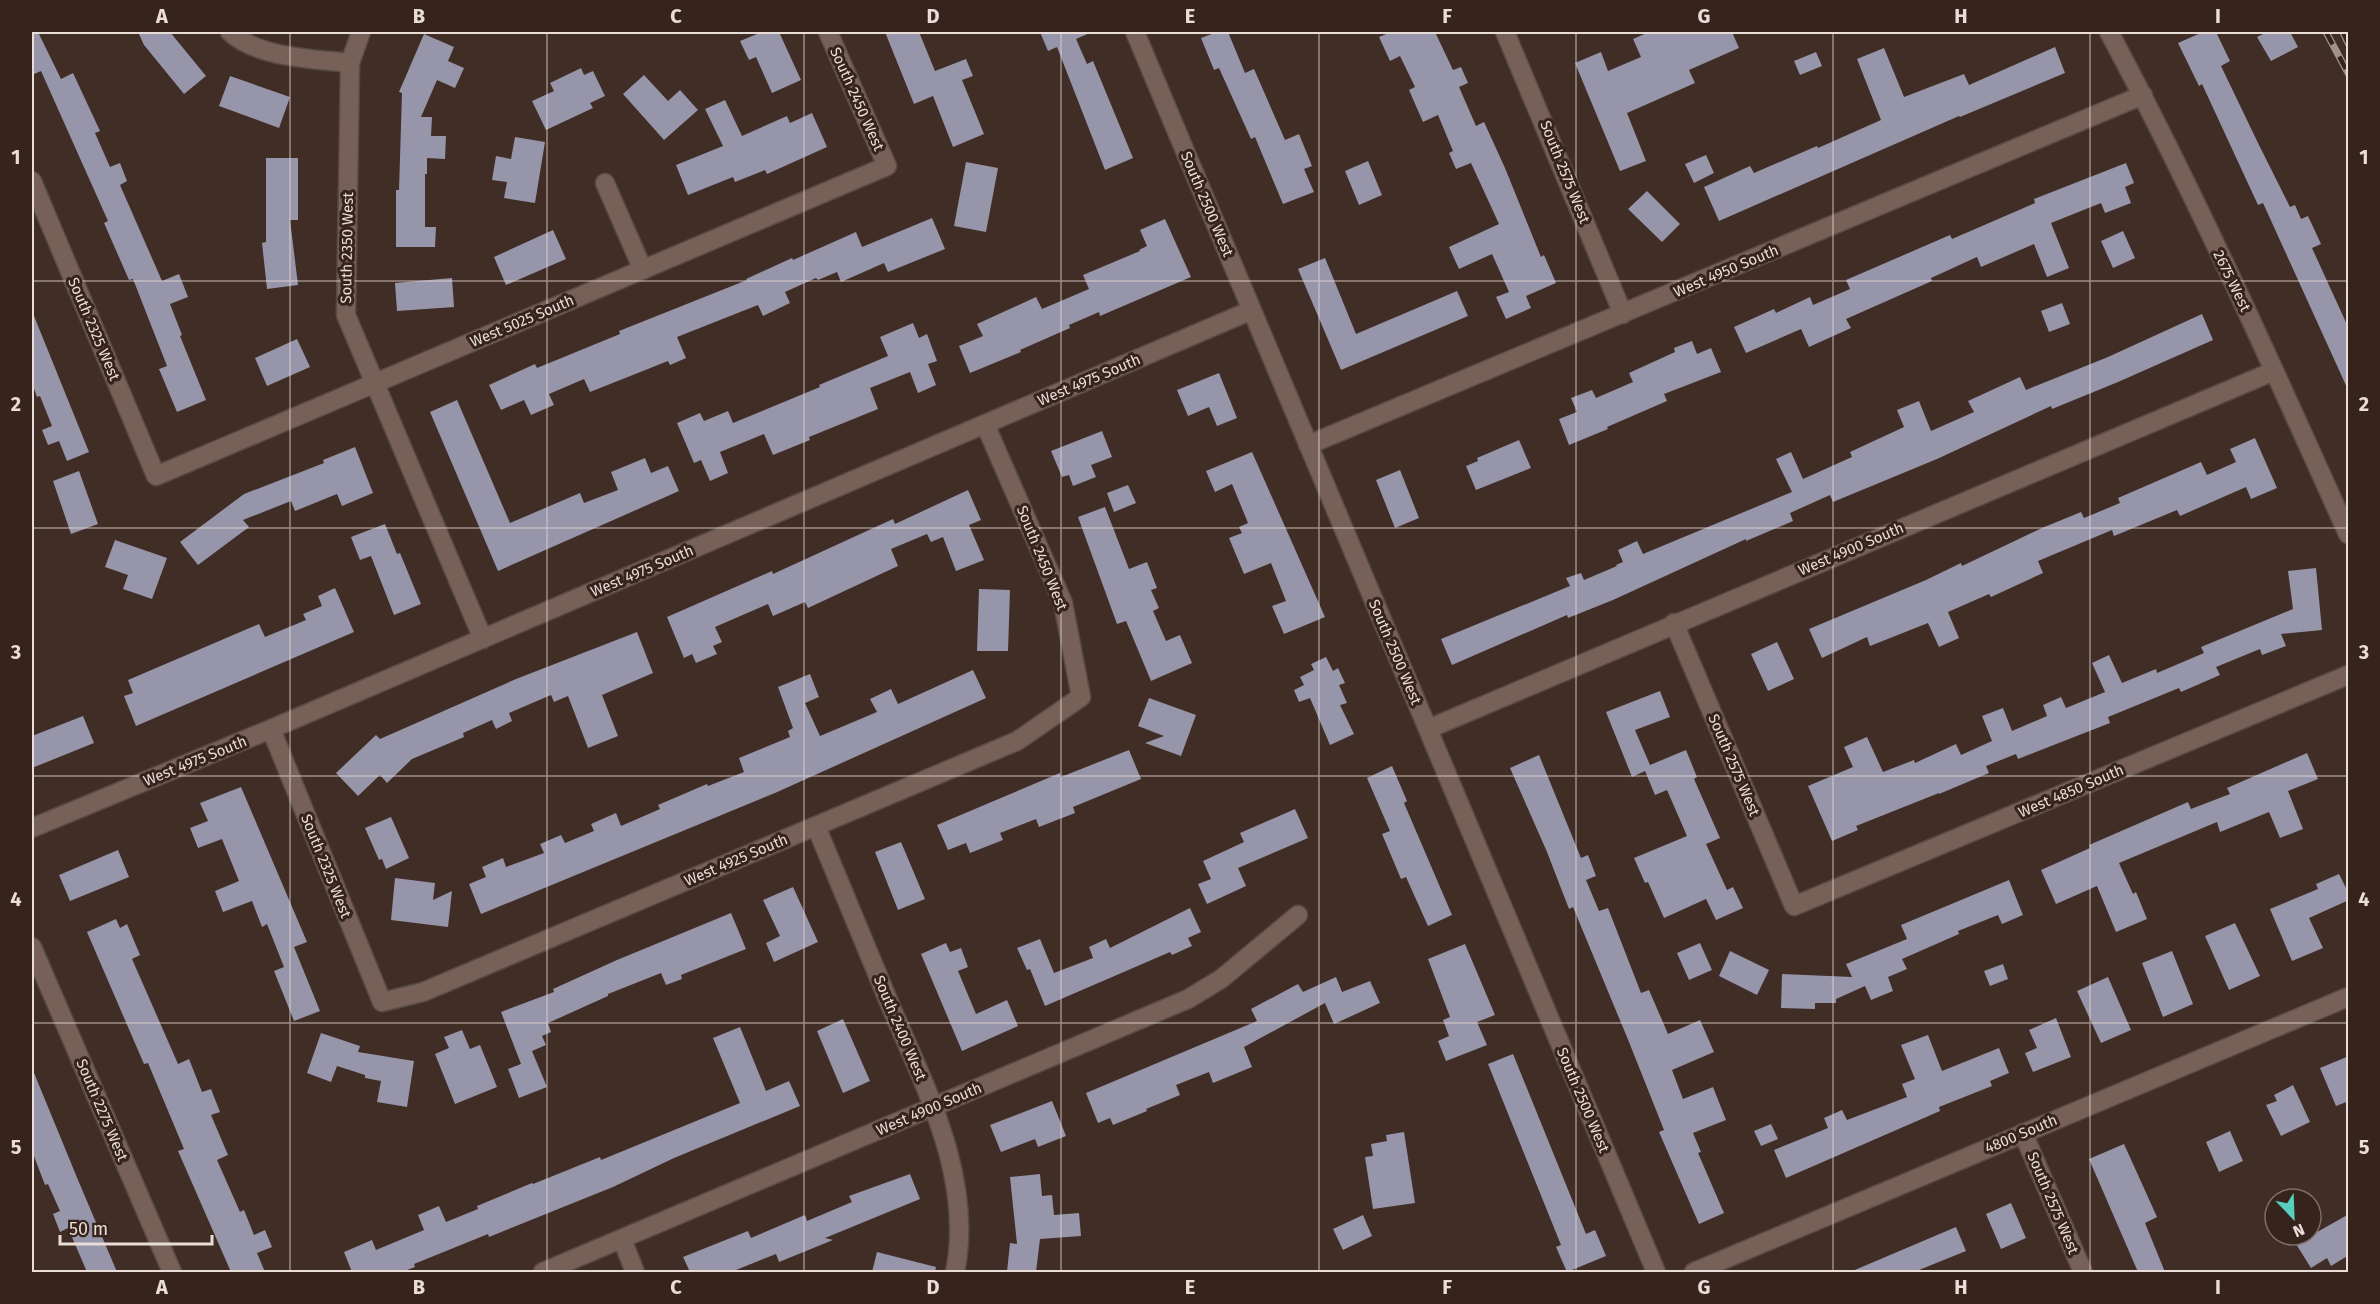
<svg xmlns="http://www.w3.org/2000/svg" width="2380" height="1304" font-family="'Fira Sans',sans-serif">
<rect width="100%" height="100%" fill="#402d25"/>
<path fill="#9795aa" d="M32 32H38L61 79 73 73 100 131 95 133 110 167 120 163 127 181 120 185 162 281 179 274 188 297 170 304 182 335 180 336 206 400 177 412 159 369 167 366 133 279 129 280 104 223 108 221 41 71 32 75Z
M138 32H170L206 76 184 94 144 45Z
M762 32H779L801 80 772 93 756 57 749 60 740 41Z
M885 32H919L935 71 966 59 973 76 962 80 984 134 953 147 933 96 914 104Z
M1040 32H1092L1076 39 1087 64 1093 61 1133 158 1105 170 1057 47 1048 51Z
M1217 32H1228L1245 73 1254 69 1285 140 1299 134 1312 166 1304 169 1314 192 1283 204 1255 137 1251 139 1219 68 1214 70 1201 38Z
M1391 32H1435L1453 70 1461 67 1468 83 1459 87 1476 126 1484 122 1505 168 1541 257 1544 255 1556 283 1526 296 1531 308 1506 319 1496 297 1509 292 1492 254 1459 269 1449 247 1499 224 1471 163 1456 169 1449 153 1453 151 1438 115 1423 122 1409 90 1415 87 1400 56 1390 61 1379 37Z
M1649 32H1732L1739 48 1689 70 1695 83 1627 113 1646 161 1620 171 1575 63 1601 52 1608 71 1641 57 1633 39Z
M2203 32H2216L2230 61 2221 66 2258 143 2290 207 2295 205 2301 219 2308 216 2321 244 2312 248 2349 329V392L2263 203 2258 205 2202 84 2199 86 2178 43Z
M2267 32H2290L2298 47 2271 61 2257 37Z
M424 34 454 47 448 61 464 68 455 88 437 80 421 117H432L431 136H446L445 159 427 158V174H425V227H436L435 247H396V190H399L402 93 399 92Z
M2055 47 2065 73 1960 117 1959 116 1719 221 1704 187 1750 166 1754 173 1817 146 1818 148 1881 120 1857 59 1884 48 1904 97 1964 74 1969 85Z
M1816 52 1822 66 1800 75 1794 61Z
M581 68 584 75 593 71 605 96 590 103 593 108 546 130 532 101 554 91 550 83Z
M644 75 668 101 680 90 698 110 664 140 623 94Z
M230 76 290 97 279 128 219 106Z
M725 100 742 136 787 116 790 123 812 113 827 147 767 174 765 170 735 182 733 177 688 195 676 165 723 146 705 109Z
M515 137 545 142 535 203 504 198 507 182 492 180 496 156 511 159Z
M1706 155 1714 173 1694 183 1685 164Z
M266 158H298V220H290L298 285 267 289 262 243 266 242Z
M1368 161 1382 195 1359 205 1345 171Z
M966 162 998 168 986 232 954 226Z
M2126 163 2134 183 2125 187 2131 203 2105 213 2101 203 2051 223 2069 268 2047 277 2034 244 1981 267 1977 257 1931 278 1932 281 1846 319 1851 328 1809 347 1801 329 1746 353 1734 327 1774 309 1776 313 1810 297 1813 305 1850 289 1846 280 1950 235 1952 239 2035 203 2034 199Z
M1647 191 1680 224 1662 242 1628 209Z
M932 218 945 249 888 272 884 263 841 282 837 272 818 280 816 278 785 292 790 303 763 316 758 305 677 337 686 358 670 365 668 361 590 392 584 379 549 394 554 405 531 415 524 400 501 410 489 385 535 364 537 368 620 334 619 331 747 280 746 279 792 258 793 260 856 232 862 247Z
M1165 219 1191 277 1100 316 1099 312 1069 325 1070 328 1020 350 1021 352 970 373 959 346 983 336 977 324 1036 297 1042 309 1089 289 1083 275 1140 251 1139 250 1147 246 1140 230Z
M553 230 566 259 506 285 494 257Z
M2123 231 2135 258 2113 268 2101 241Z
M1325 258 1356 334 1457 291 1468 316 1341 370 1298 269Z
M452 278 454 307 397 311 395 283Z
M2062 303 2070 324 2049 332 2041 311Z
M32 311 89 452 67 461 59 441 48 445 42 430 52 426 40 396 37 397 32 383Z
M2202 314 2213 340 2118 382 2052 409 2051 406 1937 459 1833 502 1830 495 1790 513 1793 521 1746 541V539L1613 600 1568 618 1567 615 1452 665 1441 639 1570 586 1566 578 1581 573 1584 580 1617 566 1616 565 1623 562 1618 550 1637 541 1643 554 1792 492 1776 459 1791 452 1803 479 1852 457 1850 452 1904 427 1897 410 1919 401 1931 431 1974 412 1968 401 2020 377 2026 390 2108 357Z
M913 323 919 338 927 334 937 361 928 364 936 385 918 393 910 372 870 388 878 409 809 437 810 440 773 455 764 434 720 452 728 473 710 481 701 460 694 463 677 423 700 413 704 421 728 411 733 423 820 387 819 385 888 356 880 337Z
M297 339 310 367 267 386 255 358Z
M1692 341 1697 354 1711 348 1721 372 1664 394 1667 401 1607 427 1608 429 1569 445 1559 419 1577 412 1571 398 1592 390 1596 398 1633 382 1629 373 1675 352 1674 348Z
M1219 373 1237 418 1217 426 1209 407 1188 416 1177 390Z
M457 400 510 523 580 493 584 503 618 490 611 472 645 458 651 473 668 466 679 491 498 571 430 412Z
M1102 431 1112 457 1091 465 1096 477 1073 486 1069 475 1062 477 1051 451Z
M2255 438 2277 488 2251 499 2246 487 2180 516 2177 510 2114 536 2112 530 2038 561 2043 573 1991 597 1989 594 1948 612 1959 638 1939 647 1928 623 1870 646 1867 637 1822 658 1809 629 1926 580 1961 563 1962 566 2042 528 2081 512 2084 518 2120 503 2118 498 2201 462 2207 475 2236 462 2230 449Z
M1519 440 1531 468 1476 490 1466 466 1478 461 1477 458Z
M355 447 373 493 342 506 337 494 295 511 291 501 243 520 249 527 198 565 180 542 244 494 324 463 323 460Z
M1252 452 1325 617 1284 634 1272 606 1286 601 1271 563 1244 574 1229 538 1242 533 1239 527 1248 523 1232 484 1215 492 1206 471Z
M1400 470 1419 518 1395 528 1376 480Z
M79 471 98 524 71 534 53 481Z
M1128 485 1136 503 1114 512 1107 493Z
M968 490 981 520 969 525 984 560 956 571 943 537 931 542 927 534 891 549 898 566 808 608 805 602 773 616 768 604 715 627 722 642 713 646 717 654 696 663 692 654 684 658 667 617 772 571 773 574 893 519 895 524Z
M1105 507 1129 569 1147 562 1157 588 1151 590 1159 608 1153 611 1166 641 1180 635 1192 663 1151 681 1126 621 1117 624 1078 517Z
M385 524 397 554 400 553 421 604 394 615 371 556 360 560 351 537Z
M115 540 167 558 152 599 123 589 128 575 105 567Z
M2316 568 2322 630 2281 634 2286 646 2262 655 2260 649 2216 667 2220 675 2181 692 2179 688 2108 717 2110 723 2018 759 2016 754 1986 766 1989 773 1939 794V793L1856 826 1858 830 1832 841 1808 786 1853 767 1844 747 1867 737 1883 772 1914 760 1915 763 1956 744 1961 755 1992 741 1982 716 2003 708 2012 731 2047 716 2043 705 2061 697 2066 708 2105 692 2092 663 2109 655 2122 683 2156 669 2157 673 2204 653 2201 647 2293 609 2288 571Z
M335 588 354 632 136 726 124 696 133 693 128 680 259 624 265 637 306 620 303 614 322 606 318 596Z
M979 589 1010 590 1008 651H977Z
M637 632 653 673 602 695 618 736 588 748 568 696 554 702 551 695 509 713 512 721 496 729 492 720 463 733 464 737 412 759 387 783 380 775 358 796 336 773 376 735 380 739 516 679Z
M1777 642 1794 679 1768 691 1751 654Z
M1326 657 1333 671 1338 668 1345 683 1339 685 1347 703 1340 705 1354 734 1330 745 1310 698 1299 702 1294 690 1304 685 1300 677 1314 670 1311 664Z
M973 670 986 698 775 793 481 914 469 884 486 877 482 867 503 858 506 867 544 853 540 844 561 835 565 843 594 831 591 824 616 813 621 826 660 809 658 805 707 784 708 786 744 772 739 758 790 737 788 731 793 728 778 687 810 674 819 697 805 703 820 736 877 712 870 699 891 689 898 704Z
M1660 691 1670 717 1635 730 1650 765 1686 750 1697 777 1694 779 1720 838 1706 844 1727 890 1733 887 1743 908 1716 920 1706 899 1664 918 1648 882 1645 883 1634 858 1687 836 1667 790 1655 795 1645 771 1632 777 1606 712Z
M1149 698 1196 715 1181 756 1145 743 1164 736 1138 726Z
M83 716 94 743 32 768V736Z
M1129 750 1141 779 1073 807 1075 813 1039 827 1036 819 1000 833 1003 840 970 853 966 843 948 850 937 825 1060 773 1061 777Z
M2307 753 2318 779 2288 791 2303 829 2280 838 2269 812 2220 832 2217 822 2119 863 2133 894 2136 892 2147 919 2116 932 2097 886 2056 904 2041 870 2090 848 2089 845 2188 802 2191 809 2230 794 2227 788Z
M1539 755 1581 858 1588 855 1596 876 1586 880 1599 911 1608 908 1641 993 1649 990 1668 1034 1700 1020 1714 1052 1672 1070 1683 1099 1713 1087 1726 1120 1693 1133 1701 1152 1698 1153 1724 1213 1699 1224 1659 1132 1664 1130 1629 1042 1573 907 1569 909 1547 852 1510 768Z
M1392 766 1407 801 1404 803 1452 915 1428 926 1406 877 1401 879 1382 834 1390 831 1367 778Z
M241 787 307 942 294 947 320 1011 294 1021 274 971 284 967 267 924 262 927 252 901 223 912 215 891 239 881 222 839 198 848 190 828 208 821 200 803Z
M1295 809 1308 838 1238 868 1246 886 1207 904 1198 884 1211 879 1203 861 1244 842 1240 833Z
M391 817 409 858 386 869 382 859 379 860 365 828Z
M901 842 925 899 898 910 875 852Z
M118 850 129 877 70 901 59 875Z
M2339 874 2349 894V900L2309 918 2323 948 2292 961 2270 909 2318 889 2316 884Z
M395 878 435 883 433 900 452 891 448 927 391 920Z
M2009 880 2023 915 2002 924 1998 915 1958 931 1959 934 1902 959 1907 969 1888 977 1893 991 1871 1000 1865 986 1836 999V1003H1815V1009L1781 1008 1782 974 1852 977 1846 964 1907 939 1901 925Z
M793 887 818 942 774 962 766 943 780 936 763 900Z
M1190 908 1201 932 1188 938 1192 946 1172 955 1170 952 1045 1006 1030 969 1027 970 1017 948 1040 939 1054 973 1093 958 1089 947 1106 939 1110 948Z
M731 913 746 949 681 975 682 979 666 985 661 973 608 994V996L548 1023 551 1032 542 1036 546 1045 532 1051 547 1087 519 1098 508 1069 521 1064 501 1012 554 992 553 989 617 960Z
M116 919 120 928 127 924 140 955 132 959 178 1064 189 1059 202 1092 211 1089 220 1112 211 1115 228 1155 217 1160 240 1212 244 1210 254 1235 265 1230 272 1247 257 1253 265 1272H231L178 1151 184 1149 148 1063 144 1064 87 932Z
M2235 923 2260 976 2229 990 2205 936Z
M946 943 950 952 961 948 968 967 958 971 976 1014 1007 1000 1018 1026 962 1051 921 954Z
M1700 943 1712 970 1689 980 1677 953Z
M1465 944 1495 1015 1477 1022 1487 1045 1446 1061 1438 1041 1449 1036 1443 1020 1450 1017 1428 959Z
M1730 951 1769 970 1757 995 1719 976Z
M2172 951 2193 1004 2163 1017 2142 963Z
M2003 964 2008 979 1990 986 1984 971Z
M1336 977 1342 992 1370 981 1380 1003 1334 1024 1325 1003 1244 1047 1252 1067 1213 1083 1209 1072 1176 1085 1180 1095 1146 1109 1147 1111 1113 1125 1110 1118 1098 1123 1086 1093 1257 1021 1251 1009 1298 984 1303 992Z
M2108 977 2131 1030 2101 1043 2077 991Z
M2056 1018 2071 1057 2033 1072 2025 1053 2037 1048 2029 1030Z
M843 1019 870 1081 843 1093 817 1031Z
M740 1027 766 1091 789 1081 800 1106 674 1158 613 1187 489 1237 488 1234 414 1264 415 1267 402 1272H352L344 1252 372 1240 376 1250 424 1230 418 1215 439 1206 446 1222 478 1209 477 1206 532 1183 533 1184 600 1157 601 1160 740 1103 713 1038Z
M462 1030 470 1049 480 1045 497 1087 455 1104 435 1054 449 1048 444 1037Z
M321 1033 360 1046 358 1052 414 1061 407 1107 377 1102 381 1081 365 1078V1075L337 1066 331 1082 307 1073Z
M1928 1035 1942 1071 1999 1048 2009 1073 1990 1081 1992 1086 1939 1107 1940 1111 1786 1178 1774 1150 1828 1128 1824 1118 1842 1110 1847 1120 1907 1097 1902 1084 1915 1079 1901 1045Z
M1513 1054 1586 1234 1595 1230 1606 1256 1567 1272 1556 1247 1561 1245 1488 1064Z
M2349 1056V1101L2336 1106 2320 1068Z
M32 1068 78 1180 117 1272H87L68 1228 60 1232 53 1214 60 1211 48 1184 45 1185 32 1151Z
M2293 1085 2310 1122 2281 1136 2266 1105 2277 1101 2274 1095Z
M1052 1101 1066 1136 1038 1147 1035 1139 1001 1152 990 1125Z
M1771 1124 1778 1139 1761 1146 1754 1131Z
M2230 1131 2243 1161 2219 1172 2206 1142Z
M1404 1132 1415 1203 1373 1209 1365 1157 1373 1156 1371 1144 1387 1141 1386 1135Z
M2124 1144 2157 1217 2145 1223 2165 1272H2138L2089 1159Z
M910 1174 920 1199 825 1238 833 1240 779 1262 776 1254 731 1272H690L683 1257 748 1231 751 1238 805 1215 807 1221 852 1202 849 1196Z
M1040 1174 1042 1196 1052 1195 1054 1215 1079 1213 1081 1236 1040 1239 1036 1272H1007L1010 1243 1017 1244 1010 1177Z
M2011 1203 2026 1238 2001 1249 1986 1214Z
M2349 1214V1255L2331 1266 2327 1258 2311 1268 2296 1244Z
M1363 1215 1372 1236 1343 1250 1333 1229Z
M1956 1227 1966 1251 1914 1272H1850Z
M877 1252 936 1267 935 1272H872Z"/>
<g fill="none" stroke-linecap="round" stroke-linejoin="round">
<g stroke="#594943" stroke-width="21">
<path id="street" d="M230 32C258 58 314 59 350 63
M361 32 350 63 346 315 483 639
M1135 32 1656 1272
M1505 32 1623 314
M2109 32C2196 195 2272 365 2348 534
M32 181 156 476 887 166 828 32
M605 183 643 270
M1308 445 2143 95
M1674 623 1794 906 2348 675
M271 729 382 1002 423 992 1017 741 1081 697 1063 603 985 424
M1428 729 2274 371
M816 826C841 886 866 946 891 1007 926 1089 974 1180 955 1272
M32 828 271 729 1252 310
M2023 1133 2083 1272
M622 1239 635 1272
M543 1272 1188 999 1221 979 1298 915"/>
</g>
<g stroke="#594943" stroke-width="21">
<path id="secondary" d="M32 947 172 1272
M1694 1272 2348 997"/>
</g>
<use href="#street" stroke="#766058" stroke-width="18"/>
<use href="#secondary" stroke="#766058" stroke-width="18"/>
<g stroke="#a1918b" stroke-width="7">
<path id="rail" d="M2326 32 2348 73
M2343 32 2348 43"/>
</g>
<use href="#rail" stroke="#35231c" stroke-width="4.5" stroke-dasharray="14" stroke-linecap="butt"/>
</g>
<path fill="none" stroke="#eaddd8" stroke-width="1.5" stroke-opacity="0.55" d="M290 32V1272M547 32V1272M804 32V1272M1061 32V1272M1319 32V1272M1576 32V1272M1833 32V1272M2090 32V1272M32 281H2348M32 528H2348M32 776H2348M32 1023H2348"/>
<g text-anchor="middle" stroke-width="6" stroke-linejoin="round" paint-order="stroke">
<g font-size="15" fill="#eaddd8" stroke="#35231c">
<text transform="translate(857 99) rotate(66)" y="5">South 2450 West</text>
<text transform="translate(1565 172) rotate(68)" y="5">South 2575 West</text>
<text transform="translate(1207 204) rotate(67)" y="5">South 2500 West</text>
<text transform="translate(347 248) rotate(-89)" y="5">South 2350 West</text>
<text transform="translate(1726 271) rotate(-23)" y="5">West 4950 South</text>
<text transform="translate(2232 281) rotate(64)" y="5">2675 West</text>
<text transform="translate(522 321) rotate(-23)" y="5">West 5025 South</text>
<text transform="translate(94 329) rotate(67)" y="5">South 2325 West</text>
<text transform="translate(1089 380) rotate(-23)" y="5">West 4975 South</text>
<text transform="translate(1851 549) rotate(-23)" y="5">West 4900 South</text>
<text transform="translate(1042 558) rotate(68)" y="5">South 2450 West</text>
<text transform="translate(642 571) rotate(-23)" y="5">West 4975 South</text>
<text transform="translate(1395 652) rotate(67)" y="5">South 2500 West</text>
<text transform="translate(195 761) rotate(-22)" y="5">West 4975 South</text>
<text transform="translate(1734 765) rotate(67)" y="5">South 2575 West</text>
<text transform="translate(2071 791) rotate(-23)" y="5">West 4850 South</text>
<text transform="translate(736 860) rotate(-23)" y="5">West 4925 South</text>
<text transform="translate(326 866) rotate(68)" y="5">South 2325 West</text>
<text transform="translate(900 1028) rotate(67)" y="5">South 2400 West</text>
<text transform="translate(1583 1100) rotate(67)" y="5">South 2500 West</text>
<text transform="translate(929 1109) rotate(-23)" y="5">West 4900 South</text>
<text transform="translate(102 1110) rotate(67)" y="5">South 2275 West</text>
<text transform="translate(2021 1134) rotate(-23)" y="5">4800 South</text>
<text transform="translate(2053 1203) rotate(67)" y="5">South 2575 West</text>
</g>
</g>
<rect width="2380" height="1304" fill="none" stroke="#35231c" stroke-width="66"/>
<g transform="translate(2293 1217) rotate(157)"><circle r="28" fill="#35231c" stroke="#7d6d67" stroke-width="1.5"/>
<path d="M0-4.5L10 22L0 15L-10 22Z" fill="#58cebf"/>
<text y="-9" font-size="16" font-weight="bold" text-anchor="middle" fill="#eaddd8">N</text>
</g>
<path d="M60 1235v9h152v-9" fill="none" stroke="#eaddd8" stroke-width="3"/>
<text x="69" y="1235" font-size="18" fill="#eaddd8" stroke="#35231c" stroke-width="4.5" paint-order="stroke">50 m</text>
<rect x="33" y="33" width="2314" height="1238" fill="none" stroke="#eaddd8" stroke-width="2"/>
<g font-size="20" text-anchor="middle" font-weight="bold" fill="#eaddd8">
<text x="162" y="23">A</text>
<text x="419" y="23">B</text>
<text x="676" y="23">C</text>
<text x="933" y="23">D</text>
<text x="1190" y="23">E</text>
<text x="1447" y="23">F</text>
<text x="1704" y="23">G</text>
<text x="1961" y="23">H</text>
<text x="2218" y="23">I</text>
<text x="16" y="164">1</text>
<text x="2364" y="164">1</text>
<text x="16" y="411">2</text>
<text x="2364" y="411">2</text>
<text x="16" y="659">3</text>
<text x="2364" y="659">3</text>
<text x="16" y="906">4</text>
<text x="2364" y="906">4</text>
<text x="16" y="1154">5</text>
<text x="2364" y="1154">5</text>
<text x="162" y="1294">A</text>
<text x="419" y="1294">B</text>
<text x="676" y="1294">C</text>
<text x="933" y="1294">D</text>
<text x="1190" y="1294">E</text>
<text x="1447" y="1294">F</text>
<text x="1704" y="1294">G</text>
<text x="1961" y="1294">H</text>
<text x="2218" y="1294">I</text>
</g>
</svg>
